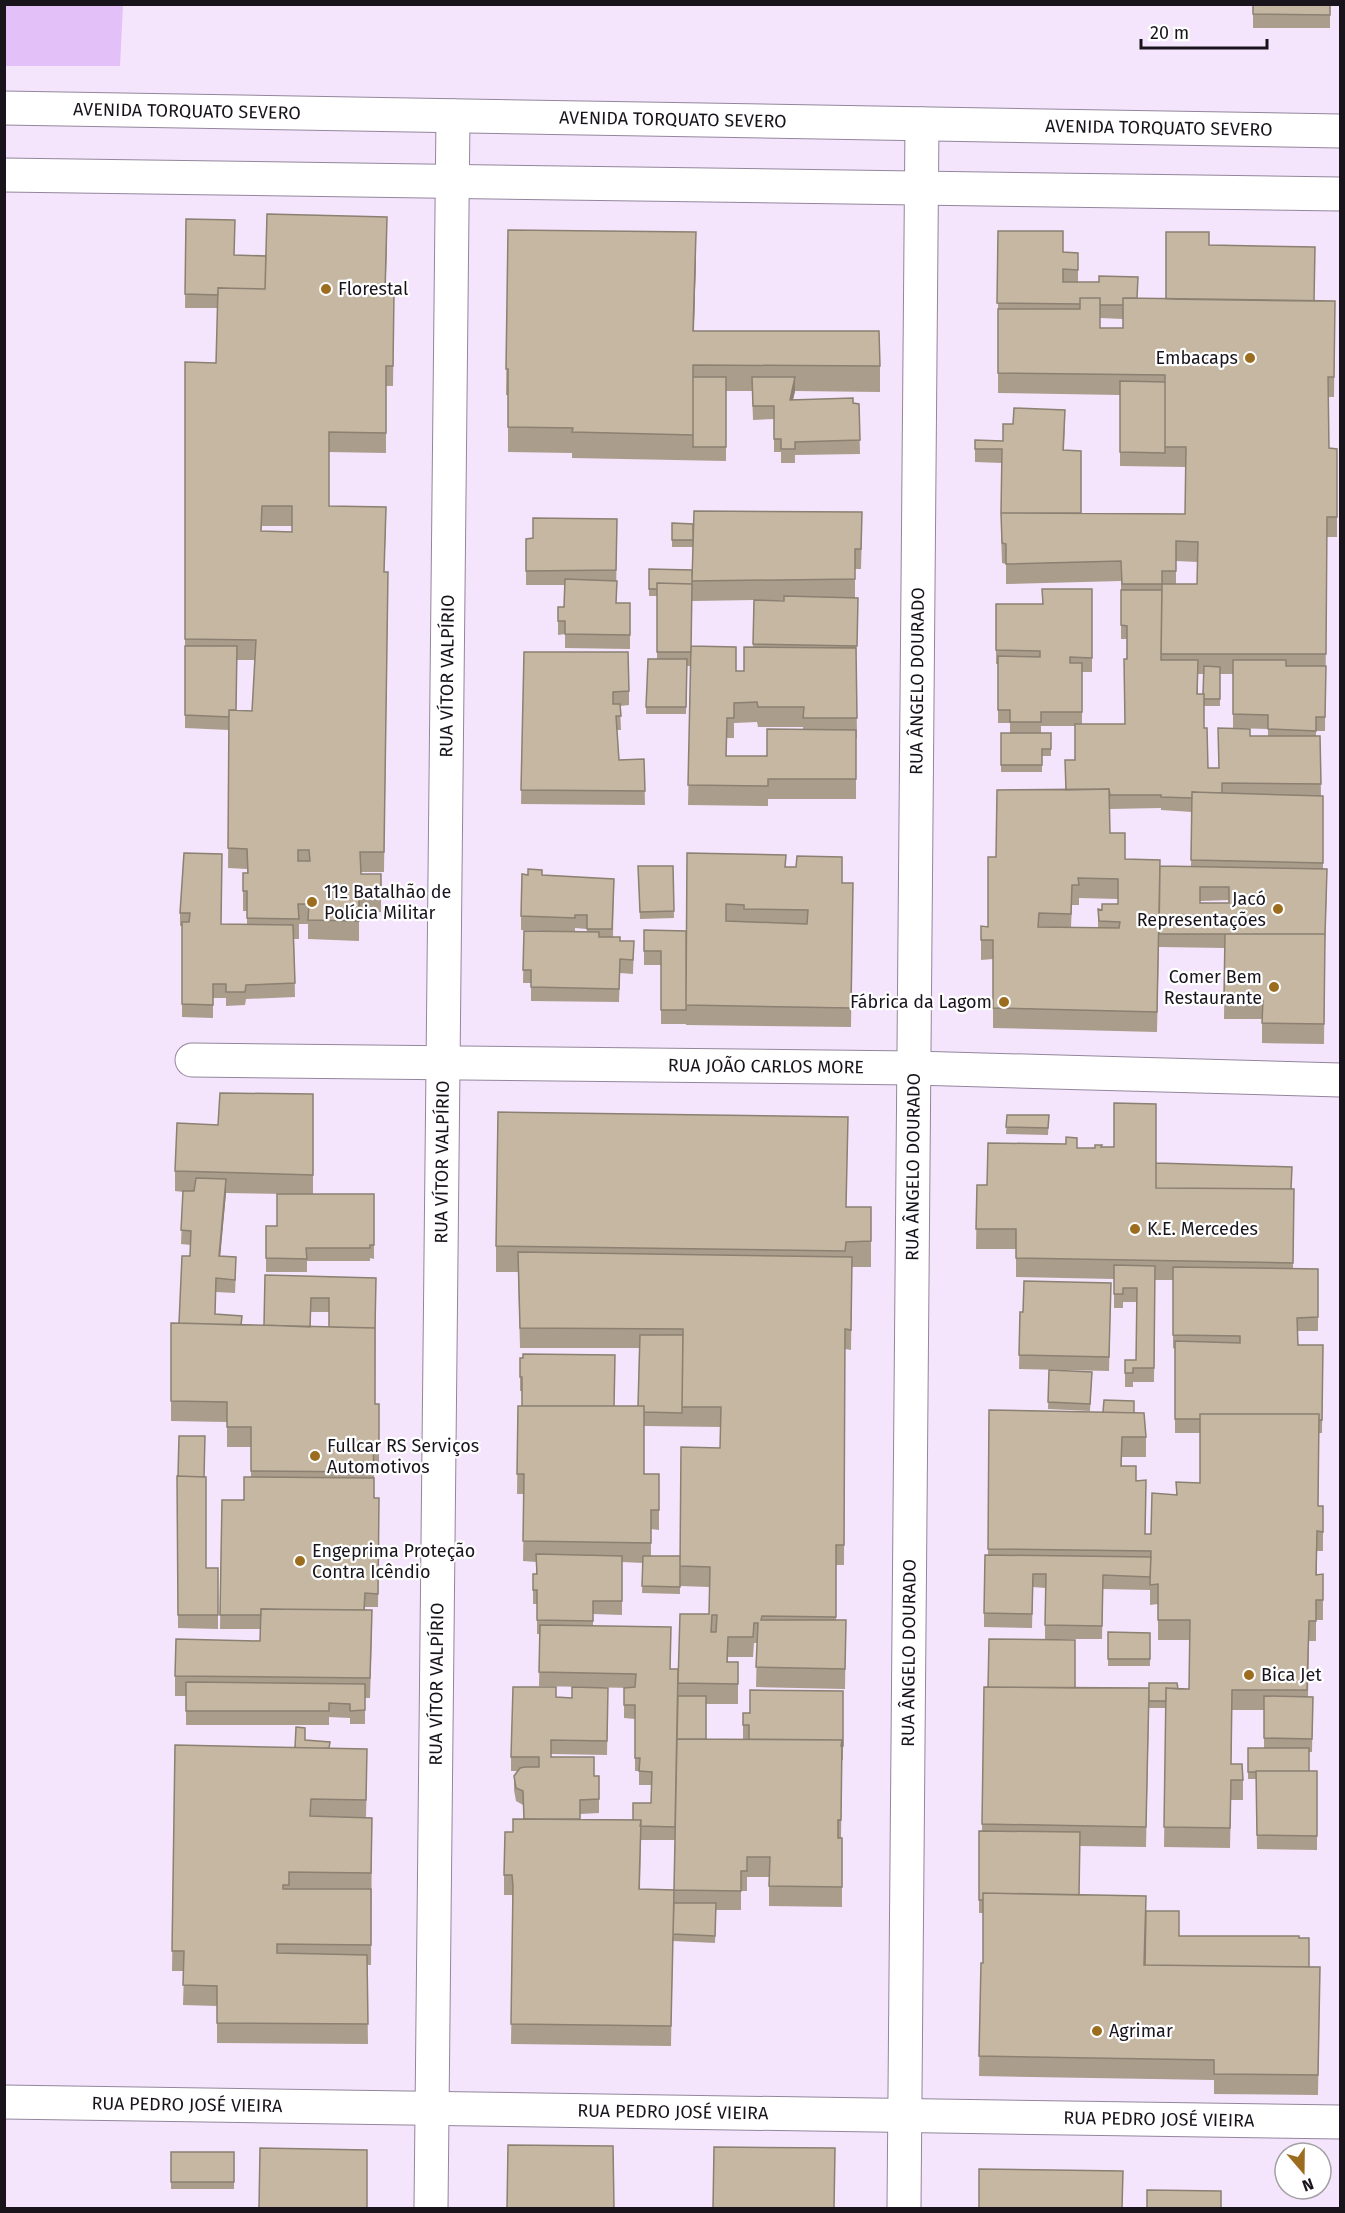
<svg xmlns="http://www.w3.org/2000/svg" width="1345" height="2213" font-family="'Fira Sans',sans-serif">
<rect width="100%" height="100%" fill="#f4e5fc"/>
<path fill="#e3c0f8" d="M4 5H123L120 66H5Z"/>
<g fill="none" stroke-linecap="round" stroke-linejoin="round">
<g stroke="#93869b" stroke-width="35">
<g id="minor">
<path id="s1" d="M192 1060 914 1068 1340 1080"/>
<path id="s2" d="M4 2102 1340 2122"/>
<path id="s3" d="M431 2208 453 116"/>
<path id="s4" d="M904 2208 922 124"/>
</g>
</g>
<g stroke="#93869b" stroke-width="35">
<g id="tertiary">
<path id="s5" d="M4 108 1340 131"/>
<path d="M4 175 1340 194"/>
</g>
</g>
<use href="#minor" stroke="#fff" stroke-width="33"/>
<use href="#tertiary" stroke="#fff" stroke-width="33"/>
</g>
<path fill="#aa9d8b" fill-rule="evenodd" d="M1253 4H1330V28H1253Z
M186 219 235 234 234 255 266 256 387 237 385 292 394 312 393 386H386V453L329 452V506L386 527 384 572H388L384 872H361V874H381V912L359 913V941L308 939V924H299V939H294L295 997 246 999 245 1005 226 1006V998H213V1018L182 1017V926H180V913L184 853 221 924H247V911H243V873H247V869L228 868 229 730 185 728V362L216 363 218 308H185ZM262 526H292V532L261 531ZM237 660H255L252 711H236Z
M508 230 696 257 694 331 880 366V392L795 391 793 399 859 404 860 454 795 455V463H781V452H774V419L753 420 752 391H726V461L572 458V453L508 452V395H506Z
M998 231 1063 252 1078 253V282L1138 298 1166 299 1209 245 1314 301H1335L1334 397H1329V448L1337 449V537H1327L1325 731H1316V736H1320L1321 796H1323V868L1327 882 1325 949 1324 1044 1262 1043V1019H1224L1225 948 1159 947V942L1157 1032 993 1028V959L981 960V926L988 927 996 857 1065 790 1075 760V726H1041V733H1051V756H1042V772H1001V733H1010V723H998V664H996V604H1042L1092 589V672H1082V724H1125L1127 639H1121V581L1006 584V564L1002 563 1001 533 1002 463 975 462V440L1003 441 1065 424 1064 450 1081 513 1185 514 1186 467 1120 466V395L998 393ZM1100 318 1123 319V328H1100ZM1176 561 1198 562 1197 584H1176ZM1198 674H1203V694H1198ZM1220 674H1233V728L1268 729V736H1250L1219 768H1208L1204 728V706H1220ZM1161 808V810L1192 812 1191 866H1160L1125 859 1110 833V809ZM1079 898 1118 899V904L1102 910 1098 909V928L1071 927 1072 905H1079ZM1229 900V903H1200V901Z
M617 519 616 603H630V649L565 648V634L558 635V607H564L565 585H526V539L533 538Z
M672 523 862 532 861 569H855V598H858L856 660 857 738H856V799H768V806L688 805 691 666H687L686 714H646V707L657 659V596H649V569L692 570 693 547H672ZM754 600 753 647 744 671H736L691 646 692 601ZM757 600H784V601ZM757 722 758 727H803V729L767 756H726L727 738H734V723Z
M524 652 629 691V705L620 706 621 730H617L619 760 644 759 645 805 521 804Z
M638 866H673L674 918 640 919Z
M786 867 842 883H853L851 1027 686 1025V1022V1024H661V965H644V930L686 931Z
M528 875 614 879 613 937 620 941H634L633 974 620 973 619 1002 531 1001V983H523L524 931 566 932 521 930V916ZM575 928 587 929V932H575Z
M313 1094V1194H374V1259L370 1258V1261H307V1272H266V1226H277L285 1194 226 1193 220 1256 236 1271 235 1293 216 1292 215 1314 242 1325 264 1326 265 1275 376 1278 375 1404H379V1465H374V1498H379L378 1607H365V1610L372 1630 370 1698H365V1724H350V1718L329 1717V1725H186V1696H175V1676L260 1641V1629H220L222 1500H244L251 1477V1447H227V1422L171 1421V1323H179L190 1256 191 1245 181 1244 183 1192 175 1191V1171L218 1125ZM311 1312H329V1327H310Z
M1007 1115H1049L1048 1135 1006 1134Z
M1102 1147 1156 1163 1294 1189 1293 1269H1318V1331H1297L1298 1345H1323L1322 1433H1319L1318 1506H1323V1551H1317V1575L1323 1574V1620H1316V1641H1309L1308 1697H1313L1312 1752H1309V1771H1317V1850L1257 1849 1256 1779H1248V1748H1264V1710H1232L1231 1764 1243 1780V1800H1231L1230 1848 1164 1847 1166 1708H1149L1146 1847 1080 1846 1079 1895 1146 1911 1179 1936 1309 1967H1320L1318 2095 1214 2094V2080L979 2076 981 1963H983V1913H979V1831H982L984 1687 1189 1689 1190 1640H1158V1604L1150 1605V1590L1103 1589 1102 1639H1045V1588L1033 1587 1032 1628 984 1627V1613L988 1555 989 1410 1134 1413 1146 1437V1457H1122V1466L1136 1481 1146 1500 1145 1534H1151L1176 1495V1482L1200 1483V1433H1175V1349L1173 1348V1280H1155L1154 1382H1133V1387H1125V1360H1136L1137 1302H1123V1308H1114V1279L1016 1277V1249H976L977 1185H987L1077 1148H1095Z
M847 1207H871V1267H852L851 1350 845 1349 844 1565H836V1620H846L845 1689 756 1687 757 1643H754L753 1657H728V1662H738V1704H706V1739H749H743V1725L750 1713 843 1691V1760H842L841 1838H842V1907L769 1906V1877H747V1891H741V1910H716L715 1943 673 1941 671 2046 511 2044 513 1903 512 1895H504V1875L513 1832 524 1819 523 1805 516 1801 514 1790V1776L518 1771H511V1757L556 1697 608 1701 607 1755 551 1754V1757L594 1776H599V1813L580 1814V1819L633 1820 651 1803 652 1785H639V1771H635V1719L624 1718V1688H630L539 1686 540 1634H537V1604H533V1588L536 1574V1562L523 1561 524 1494H517L518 1406H522V1391H520V1358L614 1406H638L639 1348H520L518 1272H496V1246ZM644 1426 721 1427 720 1448 681 1447 680 1586 709 1587V1614L678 1669H670L593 1626V1614L622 1615V1562L643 1563 642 1593 680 1594V1556H651V1529L659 1530V1474H644ZM641 1840H675L674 1890 640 1889Z
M1111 1283 1109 1371 1019 1369 1020 1312H1023Z
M1049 1370 1092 1372 1090 1411 1048 1409Z
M177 1476 204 1477 206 1568H218V1629L178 1628Z
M1108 1632 1150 1633V1666H1108Z
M305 1740 330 1748 367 1769 366 1817 372 1818 371 1965H367L368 2044 217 2043V2006L183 2005 184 1971H172L175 1745 295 1748Z
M171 2152H234V2189H171Z"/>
<path fill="#8b8071" d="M387 217V237L385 312V292Z
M696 232V257L693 356V331Z
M795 377V391L790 413V400Z
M226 1179V1193L219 1270V1256Z"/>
<path fill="#c6b7a2" stroke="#8b8071" stroke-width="1.5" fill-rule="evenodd" d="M1253 4H1330V15L1253 14Z
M267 214 387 217 385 292H394L393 366H386V433L329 432V506L386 507 384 572H388L384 852H360L361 874H381V892L359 893V921L308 920 309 904H298L299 919 247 918V891H243V873H248L247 849 228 848 229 710 252 711 256 640 185 639V362L216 363 218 288 265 289ZM262 506H292V532L261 531ZM298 850H309L310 861H298Z
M186 219 235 220 234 255 266 256 265 289 218 288V295L185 294Z
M508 230 696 232 693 331H879L880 366 693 365V435L572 432 573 428 508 427V369H506Z
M998 231H1063V252L1078 253V270L1063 269V282H1099V276L1138 277 1137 298H1123V305H1100V298H1080V304L997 303Z
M1166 232H1209V245L1315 247 1314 301 1166 299Z
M1080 298H1100V328H1123V298L1335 301 1334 377H1328L1329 448 1337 449V517H1327L1326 654H1161L1162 584H1197L1198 542 1176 541V571H1162V584H1122L1121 561 1006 564V544L1002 543 1001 513 1185 514 1186 447H1165V375L998 373V309H1080Z
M693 377H726V447H693Z
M752 377H795L790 400 853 398V403L859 404 860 440 795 442V449H781V439H774V406H753Z
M1120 381 1165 382V453L1120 452Z
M1014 408 1065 410 1063 450 1081 451V513H1001L1002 449H975V440L1003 441V424H1013Z
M694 511 862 512 861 549H855V579L692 581Z
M533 518 617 519 616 570 526 571V539L533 538Z
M672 523 693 524V540H672Z
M649 569 692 570V584L657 583V589H649Z
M565 579 617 581 616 603H630V635L565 634V621H558V607H564Z
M657 583 692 584 691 652H657Z
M1042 589H1092V658L1070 657V663H1082V712H1041V722H1010V710H998V656L1040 657V651L996 650V604H1043Z
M1121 590H1162L1161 660H1198L1197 694H1204V728H1207L1208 768H1219L1218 728 1250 729V736H1320L1321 784 1222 783V793L1192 792V798L1161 797V795H1110L1109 789 1066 790 1065 760H1075V724H1125L1124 659H1127V626L1121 625Z
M784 596 858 598 857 646 753 644 754 600 784 601Z
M185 646H237L236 710H229V717L185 715Z
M691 646 736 647V671H744V647L856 648 857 718H803L804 707H758L757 702 734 703V718H727L726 756H767V729L856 730V779H768V786L688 785Z
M524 652H628L629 691 613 692V704H620L621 716H616L619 760 644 759 645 791 521 790Z
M648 659H687L686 707H646Z
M1233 660H1286V666H1326L1325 717H1316V731L1268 729V715L1233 714Z
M1204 666 1220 667V699H1204V694H1203Z
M1001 733H1051V749H1042V765H1001Z
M1109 789 1110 833H1125V859L1160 860 1157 1012 993 1008V940H981V926L988 927V857H996L997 790ZM1078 878 1118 879V904H1102V910L1098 909 1099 921 1120 922 1119 928 1038 927 1039 913 1071 914 1072 885H1079Z
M1192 792 1323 796V863L1191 860Z
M184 853 222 854 221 924 293 925 295 983 246 985 245 992H226V984H213V1005L182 1004V922H189L190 913H180Z
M687 853 786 855 785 867H796L797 856 842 857V883H853L851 1008 686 1005ZM726 904 744 905V909L808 910 807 924 726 921Z
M638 866H673L674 911 640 912Z
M1160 866 1327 869 1325 935V934H1159ZM1200 887H1229V903H1200Z
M528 869 542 870V875L614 879 612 929H587V915H575V918L521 916 522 874 528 875Z
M644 930 686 931V1010H661V951H644Z
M524 931 599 932V937H620V941H634L633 960 620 959 619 989 531 987V970H523Z
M1225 934H1325L1324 1024 1262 1023 1263 999H1224Z
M220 1093 313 1094V1175L175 1171 177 1123 218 1125Z
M1114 1103 1156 1104V1188L1294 1189 1293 1263 1016 1258V1229H976L977 1185H987L988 1143 1066 1144V1137L1077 1138V1148H1095V1145H1102L1101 1147H1114Z
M498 1112 848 1117 846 1207H871V1241L846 1242 845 1251 496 1246Z
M1007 1115H1049L1048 1128 1006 1127Z
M1156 1163 1292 1167 1291 1189 1156 1188Z
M196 1178 226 1179 219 1256 236 1257 235 1280 216 1278 215 1314 242 1316 241 1325 179 1323 182 1256H190L191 1231 181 1230 183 1191H194Z
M277 1194H374V1245H370V1248H306L307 1259 266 1258V1226H277Z
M518 1252 852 1257 851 1330 845 1329 844 1545H836V1617L762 1616 761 1620H846L845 1669 756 1667 758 1623H754L753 1637H728L727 1662H738V1684L678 1683 680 1614H709L710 1567 680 1566 681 1447 720 1448 721 1407H682L683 1329 520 1328ZM712 1615H717L716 1632H711Z
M1114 1265 1155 1266 1154 1368H1133V1373H1125V1360H1136L1137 1288H1123V1294H1114Z
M1173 1267 1318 1269V1317L1297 1318 1298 1345H1323L1322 1420H1319V1414H1200V1419H1175V1341L1240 1343V1336L1173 1335Z
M265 1275 376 1278 375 1328 329 1327V1298H311L310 1327 264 1325Z
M1024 1281 1111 1283 1109 1357 1019 1355 1020 1312H1023Z
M171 1323 375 1328V1404H379V1445H373L374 1472 251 1471V1427H227V1402L171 1401Z
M640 1335H683L682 1413 644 1412V1406H638Z
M523 1354 615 1355 614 1406H522V1377H520V1358H523Z
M1049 1370 1092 1372 1090 1404 1048 1402Z
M1104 1400 1134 1401V1413L1103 1412Z
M518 1406H644V1474H659V1510H651V1543L523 1541 524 1474H517Z
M989 1410 1144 1413 1146 1437H1122L1121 1466H1136V1481L1146 1480 1145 1534H1151L1152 1493 1177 1495 1176 1482 1200 1483V1414H1319L1318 1506H1323V1532L1317 1531 1316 1575 1323 1574V1600H1316V1621H1309L1307 1690H1232L1231 1764H1242L1243 1780H1231L1230 1828 1164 1827 1166 1688 1189 1689 1190 1620H1158V1584L1150 1585 1151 1551 988 1549Z
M179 1436H205L204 1477 178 1476Z
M177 1476 206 1477V1568H218V1615H178Z
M244 1477 374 1478V1498H379L378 1594 365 1593 364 1610 261 1609V1615H220L222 1500H244Z
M536 1554 622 1556V1601H593V1621L537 1620V1590H533V1574H537Z
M985 1555 1151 1557 1150 1577 1103 1575 1102 1626 1045 1625 1046 1574H1033L1032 1614 984 1613Z
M643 1556H680V1587L642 1586Z
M261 1609 372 1610 370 1678 175 1676 176 1639 260 1641Z
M540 1625 671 1627 670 1669H678L675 1827 640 1826 641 1820H633V1803H651L652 1772 639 1771 640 1758H635V1705H624V1688L635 1687 636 1674 539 1672Z
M1108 1632 1150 1633V1659H1108Z
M989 1639 1075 1640V1688L988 1687Z
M186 1682 365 1684V1710L350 1711V1704L329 1703V1711H186Z
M1149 1683H1177L1178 1689 1166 1688V1701H1149Z
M513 1687H556V1697L572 1698V1687L608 1688 607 1741 551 1740V1757H594V1776H599V1799L580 1800V1819H524L523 1791 516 1788 514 1776 520 1768 525 1767H539V1757H511Z
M984 1687 1149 1688 1146 1827 982 1824Z
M750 1690 843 1691V1746H841L842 1740 749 1739V1725H743V1713H750Z
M678 1696H706V1739H677Z
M1264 1696 1313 1697 1312 1739 1264 1738Z
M296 1727 305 1728V1740L330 1742 329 1748H295Z
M677 1739 842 1740 841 1820H838V1838H842V1887L769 1886 770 1857H747V1871H741V1891L674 1890Z
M175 1745 367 1749 366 1800 311 1799 310 1816 372 1818 371 1873 289 1872V1885H283V1889H371V1945L277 1944V1953L367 1955 368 2024 217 2023V1986L183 1985 184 1951H172Z
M1248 1748H1309V1771H1256V1772H1248Z
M1256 1771H1317V1836L1257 1835Z
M513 1819 641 1820 639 1889 674 1890 671 2026 511 2024 513 1886 512 1875H504L505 1832H513Z
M979 1831 1080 1832 1079 1895 983 1893V1900H979Z
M983 1893 1146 1896 1144 1965 1320 1967 1318 2075 1214 2074V2060L979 2056 981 1963H983Z
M674 1903H716L715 1936 673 1934Z
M1146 1911H1179V1936H1299V1938H1309V1967L1145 1965Z
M508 2145 613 2146 614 2208H507Z
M714 2147 835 2148 834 2208H713Z
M260 2148 367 2150V2208H259Z
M171 2152H234V2182H171Z
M979 2169 1123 2171 1122 2208H979Z
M1147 2190 1221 2191V2208H1147Z"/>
<g fill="#9c6d1f" stroke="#fff" stroke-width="2">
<circle cx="326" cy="289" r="6"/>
<circle cx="1250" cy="358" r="6"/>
<circle cx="312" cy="902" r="6"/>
<circle cx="1278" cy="909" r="6"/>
<circle cx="1274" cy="987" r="6"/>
<circle cx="1004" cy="1002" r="6"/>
<circle cx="1135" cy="1229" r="6"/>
<circle cx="315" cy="1456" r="6"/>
<circle cx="300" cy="1561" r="6"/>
<circle cx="1249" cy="1675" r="6"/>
<circle cx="1097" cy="2031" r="6"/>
</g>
<g text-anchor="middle" stroke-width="4.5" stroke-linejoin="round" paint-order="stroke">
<g font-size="18" fill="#19141c" stroke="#fff">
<text dy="6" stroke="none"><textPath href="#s5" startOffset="183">AVENIDA TORQUATO SEVERO</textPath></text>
<text dy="6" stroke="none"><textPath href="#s5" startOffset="669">AVENIDA TORQUATO SEVERO</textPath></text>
<text dy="6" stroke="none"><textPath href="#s5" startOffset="1155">AVENIDA TORQUATO SEVERO</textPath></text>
<text dy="6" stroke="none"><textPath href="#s3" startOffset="1532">RUA VÍTOR VALPÍRIO</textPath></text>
<text dy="6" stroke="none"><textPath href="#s4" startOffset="1527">RUA ÂNGELO DOURADO</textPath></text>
<text dy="6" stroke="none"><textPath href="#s1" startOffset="574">RUA JOÃO CARLOS MORE</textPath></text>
<text dy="6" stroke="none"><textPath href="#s3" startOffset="1046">RUA VÍTOR VALPÍRIO</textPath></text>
<text dy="6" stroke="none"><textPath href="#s4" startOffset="1041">RUA ÂNGELO DOURADO</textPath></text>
<text dy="6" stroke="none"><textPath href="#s4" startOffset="555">RUA ÂNGELO DOURADO</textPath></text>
<text dy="6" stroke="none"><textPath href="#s3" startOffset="524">RUA VÍTOR VALPÍRIO</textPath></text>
<text dy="6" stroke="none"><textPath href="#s2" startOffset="183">RUA PEDRO JOSÉ VIEIRA</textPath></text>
<text dy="6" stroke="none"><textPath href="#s2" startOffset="669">RUA PEDRO JOSÉ VIEIRA</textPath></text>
<text dy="6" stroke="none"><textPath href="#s2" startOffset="1155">RUA PEDRO JOSÉ VIEIRA</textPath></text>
</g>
<g font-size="18" fill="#19141c" stroke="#fff" text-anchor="start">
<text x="338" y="295">Florestal</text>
<text x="1238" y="364" text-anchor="end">Embacaps</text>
<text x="324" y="898">11º Batalhão de<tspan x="324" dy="21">Polícia Militar</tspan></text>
<text x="1266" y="905" text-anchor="end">Jacó<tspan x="1266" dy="21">Representações</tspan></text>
<text x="1262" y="983" text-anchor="end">Comer Bem<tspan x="1262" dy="21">Restaurante</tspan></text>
<text x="992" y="1008" text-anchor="end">Fábrica da Lagom</text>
<text x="1147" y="1235">K.E. Mercedes</text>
<text x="327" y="1452">Fullcar RS Serviços<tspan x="327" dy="21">Automotivos</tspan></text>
<text x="312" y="1557">Engeprima Proteção<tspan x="312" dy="21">Contra Icêndio</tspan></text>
<text x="1261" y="1681">Bica Jet</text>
<text x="1109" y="2037">Agrimar</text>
</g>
</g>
<rect width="1345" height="2213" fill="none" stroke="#19141c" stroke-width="12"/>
<g transform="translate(1303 2171) rotate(160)"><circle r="28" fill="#ffffff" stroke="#a3a1a4" stroke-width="1.5"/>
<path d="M0-4.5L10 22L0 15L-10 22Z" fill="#9c6d1f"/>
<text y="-9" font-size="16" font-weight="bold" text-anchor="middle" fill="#19141c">N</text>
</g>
<path d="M1141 39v9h126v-9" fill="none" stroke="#19141c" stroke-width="3"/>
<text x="1150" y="39" font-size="18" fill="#19141c" stroke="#ffffff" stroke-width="4.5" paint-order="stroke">20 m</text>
</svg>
